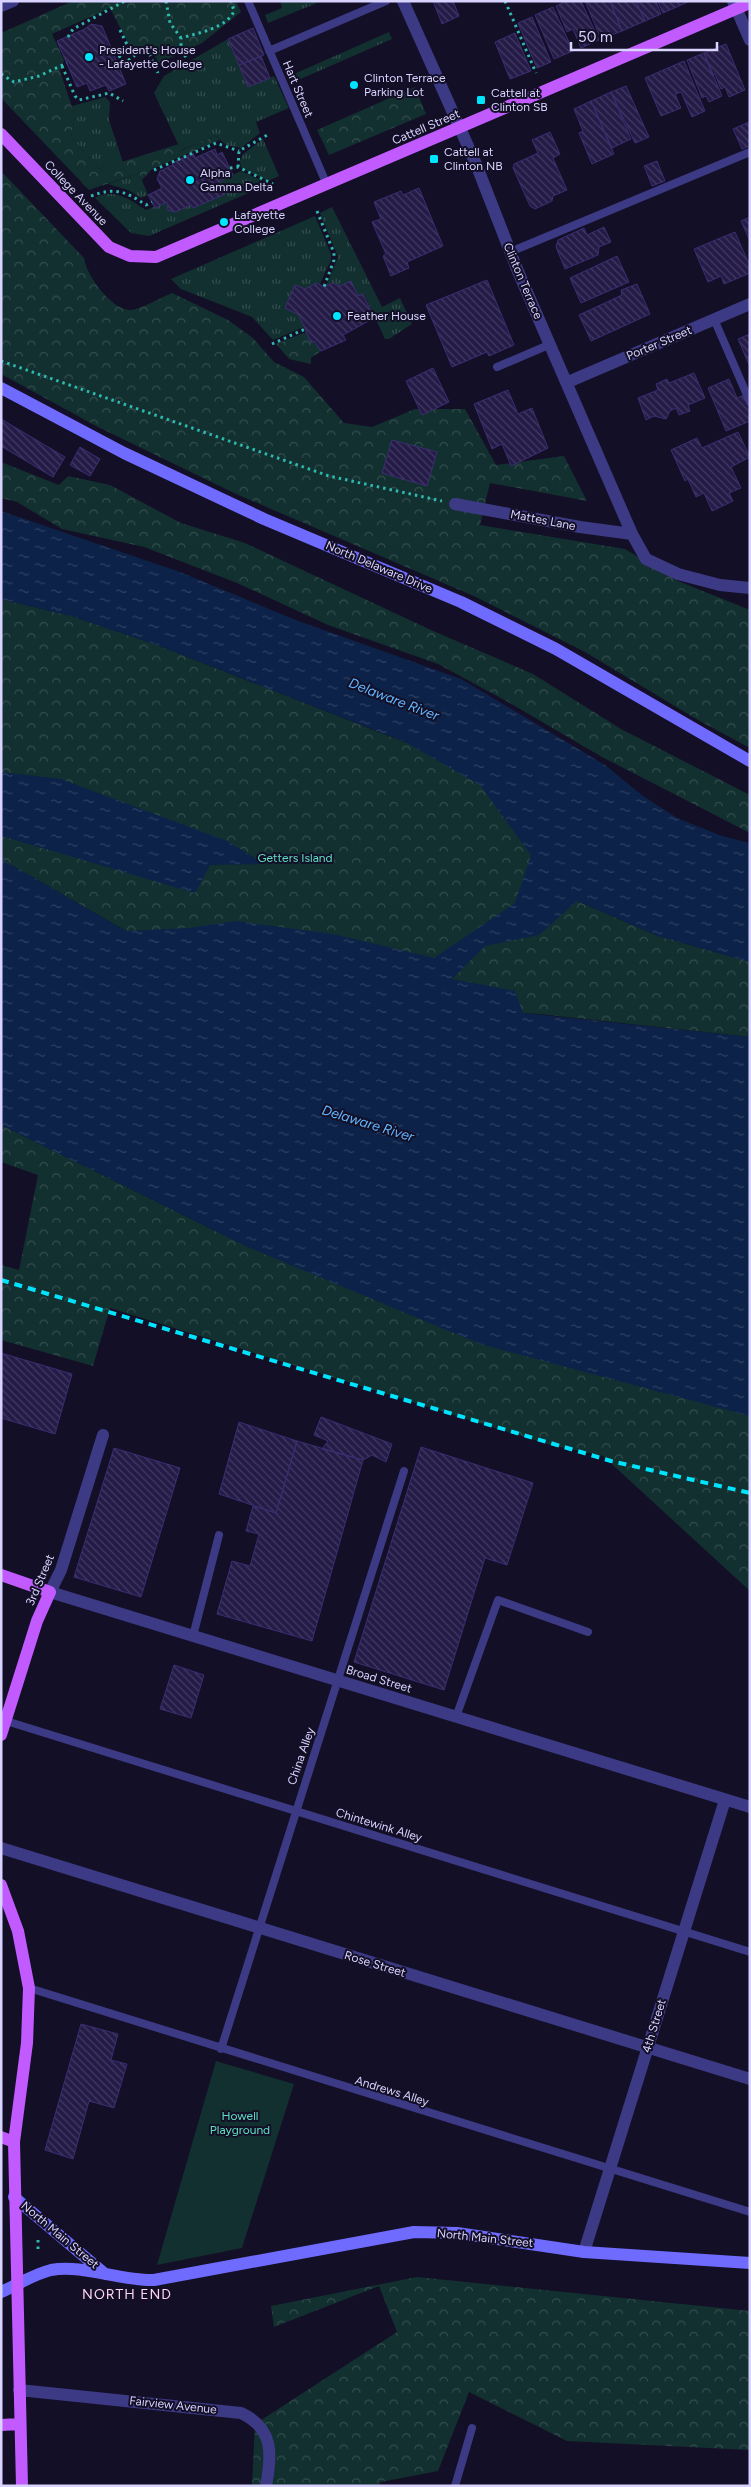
<svg xmlns="http://www.w3.org/2000/svg" width="751" height="2487" font-family="Figtree,sans-serif">
<defs>
<pattern id="grass-tufts" width="24" height="20" patternUnits="userSpaceOnUse" patternTransform="scale(1.25)"><rect width="24" height="20" fill="#12302f"/><path d="M3 7l-1-3M5 7V3M7 7l1-3M15 17l-1-3M17 17v-4M19 17l1-3" fill="none" stroke="#344d4e"/></pattern>
<pattern id="forest-crowns" width="20" height="18" patternUnits="userSpaceOnUse" patternTransform="scale(1.25)"><rect width="20" height="18" fill="#12302f"/><path d="M2 6a3 3 0 1 1 6 0M12 15a3 3 0 1 1 6 0" fill="none" stroke="#344d4e"/></pattern>
<pattern id="water-ripples" width="26" height="14" patternUnits="userSpaceOnUse" patternTransform="scale(1.25)"><rect width="26" height="14" fill="#0c2248"/><path d="M2 4q2-2 4 0t4 0M15 11q2-2 4 0t4 0" fill="none" stroke="#2f4163"/></pattern>
<pattern id="building-back-hatch" width="6" height="6" patternUnits="userSpaceOnUse" patternTransform="scale(1.25)"><rect width="6" height="6" fill="#241b47"/><path d="M-1 5l2 2M0 0l6 6M5-1l2 2" fill="none" stroke="#433b63"/></pattern>
</defs>
<rect width="100%" height="100%" fill="#130f26"/>
<path fill="url(#grass-tufts)" d="M280 1H316L317 3 268 23 265 15 282 8Z
M389 32 392 39 296 81 294 74Z
M228 39 248 87 274 76 289 108 256 122 260 133 241 148 226 145 216 136 181 150 154 93 164 76Z
M105 97 110 102 109 120 123 162 99 169 71 137 75 116 72 106Z
M263 139 279 176 268 181 241 168 240 161 243 154Z
M241 171 269 184 149 236 131 233 95 198C113 187 130 200 146 210L167 202 168 210 175 212 191 205 193 208 224 194 219 181Z
M139 173 148 195 141 198 128 190 108 184Z
M332 207 382 307 400 298 412 324 389 339H385L364 294 358 296 351 282 340 286 333 283 326 286 338 257 320 213Z
M315 216 331 254V260L320 284 317 283 305 289 295 285 285 308 299 315 304 327 273 340 252 317 181 289 171 279Z"/>
<path fill="url(#forest-crowns)" d="M73 1H236L241 12 202 43 159 63 150 47 132 51 110 8 52 34 64 60 60 71 75 116 71 137 99 169 179 144 182 150 216 136 220 140 152 169 142 180 139 173 89 190 1 98V33Z
M415 87 426 114 329 155 317 130Z
M1 171 84 258C86 275 112 311 131 310 141 309 162 297 172 293L228 320 253 338 274 362 304 377 344 423 372 427 415 409H465L496 465 564 456 587 501 490 483 480 525 625 549 678 581 750 610V748L698 720 585 652 476 597 234 493 98 427 1 374Z
M306 332 311 342 314 341 321 351 311 358V364L289 359 276 344Z
M1 462 59 485 68 476 110 485 181 523 245 543 431 630 533 674 621 729 750 795V833L602 757 508 702 438 664 328 625 237 583 144 547 62 529 17 502 1 498Z
M1 599 71 616 157 645 404 742 485 765 577 901 658 936 750 962V1037L539 1014 383 1007 255 1005 1 859Z
M1 1125 250 1248 750 1416V1591L603 1456 547 1444 110 1308 93 1366 1 1340V1265L19 1270 38 1175 1 1162Z
M417 2277 750 2311V2450L567 2441 469 2392 438 2471 381 2482 379 2486H252L255 2424 397 2332 379 2286 274 2327 271 2306Z"/>
<path fill="#12302f" d="M216 2061 294 2084 242 2248 157 2265Z"/>
<path fill="url(#water-ripples)" d="M1 511 180 572 293 619 461 679 605 765 643 796 677 818 722 836 750 843V962L658 936 577 901 539 935 485 946 452 979 515 991 523 1013 750 1037V1416L480 1344 250 1248 1 1125V859L126 931 189 928 236 921 333 934 434 958 515 903 531 855 480 785 405 742 157 645 71 616 1 599Z
M1 772 61 779 227 841 265 864 210 865 195 893 1 836Z"/>
<path fill="url(#building-back-hatch)" stroke="#3b2d73" d="M433 1H453L459 16 442 24Z
M567 1H581L599 40 581 48 573 29 567 32 556 6Z
M585 1H610L622 31 601 39Z
M610 1H636L645 21 622 31Z
M636 1H656L661 14 645 21Z
M658 1H690L663 13Z
M553 7 573 51 554 59 535 15Z
M532 17 551 62 537 68 518 23Z
M91 24 102 26 126 84 109 91 106 85 90 91 87 83 77 87 57 41 85 29Z
M253 28 264 55 239 65 228 39Z
M515 33 531 71 510 79 495 42Z
M726 44 745 90 729 97 725 87 721 89 715 74H712L704 53Z
M704 53 722 96 709 102 706 96 702 98 687 60Z
M261 56 270 78 248 87 239 65Z
M684 61 705 111 692 117 681 92 675 94 681 108 661 116 645 78Z
M626 86 649 137 635 143 611 92Z
M611 92 631 139 612 148 591 101Z
M591 101 614 154 592 164 579 133 583 131 574 109Z
M749 122 750 146 742 149 733 129Z
M550 132 560 154 553 158 567 190 553 196 552 201 535 209 530 206 513 168 514 164 538 153 532 140Z
M215 149 217 155 222 152 233 175 219 181 225 194 193 208 191 205 175 212 168 210 167 202 155 208 148 195 162 188 157 179 160 171 173 165 172 163 193 153 195 158Z
M657 161 665 181 652 186 644 166Z
M419 188 443 246 407 262 409 268 391 276 383 256 386 254 372 222 381 219 374 202 401 191 403 195Z
M750 217V241L741 221Z
M604 227 611 242 599 247 598 255 565 269 556 247 558 240 584 228 587 235Z
M735 232 750 266V273L724 284 721 276 708 282 694 249Z
M617 256 629 282 581 303 570 278Z
M487 280 514 345 489 356 487 352 452 367 426 305Z
M351 281 358 296 363 294 374 318 343 335 346 340 321 351 314 341 311 343 299 315 285 308 295 285 305 289 317 283 324 287 333 283 340 286Z
M637 284 650 314 591 341 579 315 622 295 621 290Z
M750 334V367L738 339Z
M433 368 449 402 422 415 406 381Z
M694 373 705 398 688 405 690 411 679 415 676 408 670 411 666 419 654 416 646 420 638 398 658 390 656 384 667 379 669 383Z
M729 379 737 398 744 395 750 408V421L726 431 708 388Z
M508 390 518 414 532 408 548 448 511 466 502 444 492 449 474 404Z
M1 419 65 457 53 477 1 446Z
M738 432 750 457 731 467 741 488 729 493 733 501 712 511 704 493 696 497 688 479 685 481 671 450 697 438 702 448Z
M392 440 437 452 427 486 382 473Z
M80 447 100 459 90 476 70 465Z
M1 1353 72 1374 55 1434 1 1418Z
M321 1417 392 1444 386 1462 372 1455 363 1460 322 1449 328 1441 314 1435Z
M239 1422 297 1441 276 1513 219 1494Z
M297 1441 363 1460 312 1641 217 1614 232 1561 250 1566 259 1534 246 1531 253 1506 276 1513Z
M421 1447 533 1483 507 1565 485 1558 444 1690 354 1662Z
M114 1448 180 1468 141 1597 74 1577Z
M174 1665 204 1675 191 1718 160 1709Z
M81 2024 118 2034 111 2060 127 2064 114 2108 89 2101 73 2159 45 2150Z"/>
<g fill="none" stroke-linecap="round" stroke-linejoin="round">
<path stroke="#2fb8b0" stroke-width="3" stroke-dasharray="2.5 4" stroke-linecap="butt" d="M166 1 170 23 181 38
M505 1 536 73
M120 30 131 53 143 50 149 53 158 73
M68 37 73 29 125 1
M111 50 115 48 122 61 126 62 134 56 136 52
M186 57 181 51V38C198 33 227 28 234 11L231 1
M62 66 75 96 79 100 109 93 123 101
M1 74 14 82 39 76 67 63
M238 167 239 151 269 134
M230 168 238 167 273 184
M154 170 216 143 239 151
M91 196C115 187 125 191 146 205L152 202
M317 211 334 253V260L324 287
M272 344 305 329
M1 361 329 476 442 501
M38 2249V2239"/>
<path stroke="#3d3a85" stroke-width="8" d="M248 1 327 185
M269 51 386 1
M510 252 750 152
M714 319 750 402
M497 367 551 344
M193 1636 219 1535
M456 1717 498 1600 588 1632
M3 1720 750 1952
M29 1988 750 2212
M221 2049C281 1856 344 1664 404 1471
M455 2486 472 2428"/>
<path stroke="#3d3a85" stroke-width="12" d="M403 1 476 164 517 269 632 534 646 559 678 574 720 585 750 588
M733 1 750 40
M1 6 13 1
M568 382 750 304
M455 504 580 527 632 534
M103 1435 61 1570 50 1592 750 1807
M1 1848 750 2079
M584 2252 725 1800
M19 2390 241 2413C274 2428 272 2455 266 2486"/>
<path stroke="#6f6bff" stroke-width="12" d="M1 388 124 453 264 519 461 602 556 649 750 761
M14 2197 105 2274
M1 2292C17 2285 34 2274 51 2270 83 2264 120 2281 154 2280L414 2232 457 2233 584 2252 750 2263"/>
<path stroke="#c25bff" stroke-width="12" d="M1 134 109 247 130 256 156 257 750 3
M1 1575 50 1592 37 1621 1 1735
M1 1885 18 1931 29 1988 27 2043 14 2142 22 2486
M1 2137 14 2142
M1 2425 20 2424"/>
<path stroke="#00e5ff" stroke-width="4" stroke-dasharray="8 6" stroke-linecap="butt" d="M1 1280 611 1461 750 1493"/>
</g>
<g fill="#00e5ff" stroke="#130f26" stroke-width="2">
<circle cx="89" cy="57" r="5"/>
<circle cx="354" cy="85" r="5"/>
<rect x="476" y="95" width="10" height="10" rx="2.5"/>
<rect x="429" y="154" width="10" height="10" rx="2.5"/>
<circle cx="190" cy="180" r="5"/>
<circle cx="224" cy="222" r="5"/>
<circle cx="337" cy="316" r="5"/>
</g>
<g text-anchor="middle" stroke-width="4" stroke-linejoin="round" paint-order="stroke">
<g font-size="12" fill="#d9d4ff" stroke="#130f26" text-anchor="start">
<text x="99" y="54">President's House<tspan x="99" dy="14">- Lafayette College</tspan></text>
<text x="364" y="82">Clinton Terrace<tspan x="364" dy="14">Parking Lot</tspan></text>
<text x="491" y="97">Cattell at<tspan x="491" dy="14">Clinton SB</tspan></text>
<text x="444" y="156">Cattell at<tspan x="444" dy="14">Clinton NB</tspan></text>
<text x="200" y="177">Alpha<tspan x="200" dy="14">Gamma Delta</tspan></text>
<text x="234" y="219">Lafayette<tspan x="234" dy="14">College</tspan></text>
<text x="347" y="320">Feather House</text>
</g>
<g font-size="12" fill="#d9d4ff" stroke="#130f26">
<text transform="translate(298 89) rotate(67)" y="4">Hart Street</text>
<text transform="translate(426 127) rotate(-23)" y="4">Cattell Street</text>
<text transform="translate(76 193) rotate(46)" y="4">College Avenue</text>
<text transform="translate(523 281) rotate(67)" y="4">Clinton Terrace</text>
<text transform="translate(659 343) rotate(-23)" y="4">Porter Street</text>
<text transform="translate(543 520) rotate(11)" y="4">Mattes Lane</text>
<text transform="translate(379 567) rotate(23)" y="4">North Delaware Drive</text>
<text transform="translate(40 1580) rotate(-67)" y="4">3rd Street</text>
<text transform="translate(379 1679) rotate(17)" y="4">Broad Street</text>
<text transform="translate(301 1756) rotate(-71)" y="4">China Alley</text>
<text transform="translate(379 1825) rotate(17)" y="4">Chintewink Alley</text>
<text transform="translate(375 1964) rotate(17)" y="4">Rose Street</text>
<text transform="translate(654 2026) rotate(-73)" y="4">4th Street</text>
<text transform="translate(392 2091) rotate(17)" y="4">Andrews Alley</text>
<text transform="translate(60 2235) rotate(40)" y="4">North Main Street</text>
<text transform="translate(485 2238) rotate(6)" y="4">North Main Street</text>
<text transform="translate(173 2405) rotate(6)" y="4">Fairview Avenue</text>
</g>
<g font-size="12" fill="#5fe0c0" stroke="#130f26">
<text x="295" y="862">Getters Island</text>
<text x="240" y="2120">Howell<tspan x="240" dy="14">Playground</tspan></text>
</g>
<g font-size="14" font-style="italic" fill="#62b6ff" stroke="#130f26">
<text transform="translate(394 699) rotate(21)" y="5">Delaware River</text>
<text transform="translate(368 1123) rotate(17)" y="5">Delaware River</text>
</g>
<g font-size="14" letter-spacing="1" fill="#ffd6f0" stroke="#130f26">
<text x="127" y="2299">NORTH END</text>
</g>
</g>
<rect width="751" height="2487" fill="none" stroke="#d9d4ff" stroke-width="5"/>
<path d="M571 42v8h146v-8" fill="none" stroke="#d9d4ff" stroke-width="2.5"/>
<text x="578" y="42" font-size="15" fill="#d9d4ff" stroke="#130f26" stroke-width="4" paint-order="stroke">50 m</text>
</svg>
